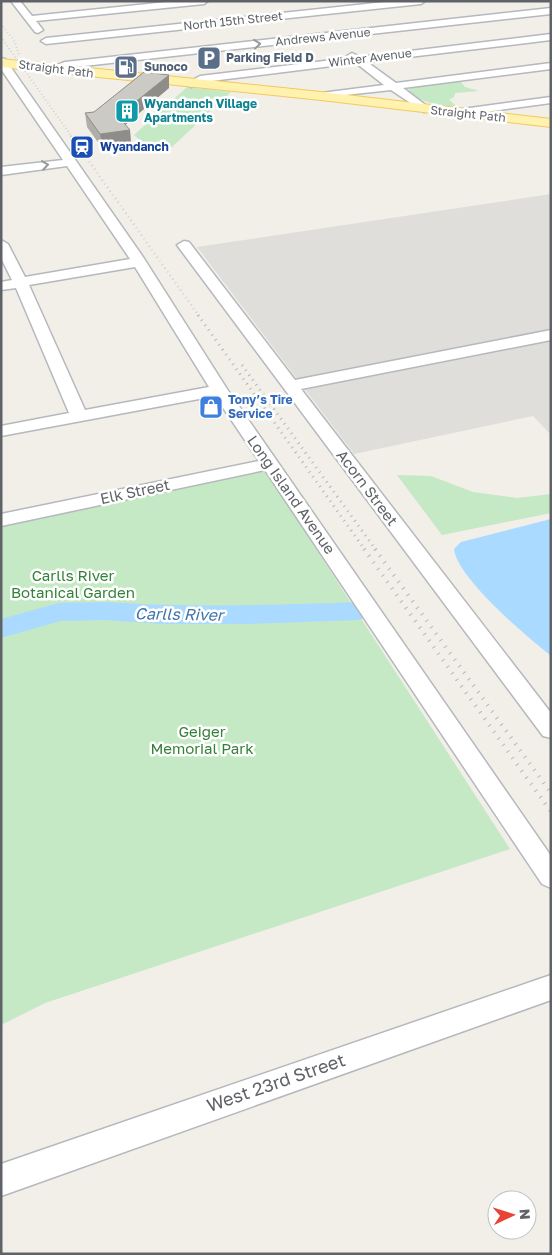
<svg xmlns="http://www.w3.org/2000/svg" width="552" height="1255" font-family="'Golos Text',sans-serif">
<rect width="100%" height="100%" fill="#f1efe8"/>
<path fill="#e0deda" d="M551 194V435L533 416 354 454 197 247Z"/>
<path fill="#c5e8c5" d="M459 80 465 87 479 91 455 93 454 97 449 100 459 108C444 105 417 103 408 91L413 86Z
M187 87 231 92 172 147 143 143 134 135Z
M265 470 510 849 45 1003 1 1025V525Z
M397 475 431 476 473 492 517 498 551 494V513L442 535Z"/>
<path fill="#aadaff" d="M551 519V656C527 637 457 578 454 549L461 542Z"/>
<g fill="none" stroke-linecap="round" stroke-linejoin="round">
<path fill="#aadaff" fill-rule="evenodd" d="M105 602C190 608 273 605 358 602L368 605 372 611 368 617 358 620 247 624H162L105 620 60 621 1 638V619L59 603Z"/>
<g stroke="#b5b8bc" stroke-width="3">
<path id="minor" d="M11 1H20L32 16 176 1H208L204 4 36 21 43 30 38 33 35 32Z
M394 1H425L421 4 46 44 41 41 46 38Z
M551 8V14L66 68 52 72 47 69 65 62Z
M551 34V40L367 62 396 83 551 63V69L403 88 428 107 429 109 428 111 424 112 391 90 317 98 316 96 321 93 384 85 356 63 203 82 191 87 186 84 200 76 349 58 347 56 352 53 360 57Z
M1 58 5 59 143 257 227 389 551 856V888L542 884 265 470 1 526V514L259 461 215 396 1 436V426L69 413 16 288 1 290V282L12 280 1 258V240L8 244 25 277 130 259 67 166 1 175V167L63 160 1 69ZM135 267 209 387 85 410 29 285Z
M551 97V103L455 116 449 113 455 110Z
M184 241 189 242 295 380 551 330V340L301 389 551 713V738L543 736 177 245Z
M551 975V1000L1 1196V1164Z"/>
</g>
<g stroke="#f2c960" stroke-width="2">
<path id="major" d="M1 59 321 92 551 119V127L321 100 1 67Z"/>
</g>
<use href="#minor" fill="#fff" fill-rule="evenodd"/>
<use href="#major" fill="#fff2af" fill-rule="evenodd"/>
<path stroke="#b6b7b8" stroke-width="2" stroke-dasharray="0.5 3" stroke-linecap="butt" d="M1 24 15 42 19 55
M1 37 72 137"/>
<path stroke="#b6b7b8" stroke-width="2.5" stroke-dasharray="0.5 4" stroke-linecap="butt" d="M71 136 199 316"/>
<path stroke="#b6b7b8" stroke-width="3" stroke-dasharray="1 5" stroke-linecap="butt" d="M198 315 365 550
M242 365 376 550"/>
<path stroke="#b6b7b8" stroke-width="4" stroke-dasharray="1 7" stroke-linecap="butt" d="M364 549 551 812
M375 549 551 793"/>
</g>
<path fill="#afaea9" d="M169 88 125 125 130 130 131 144 102 148 87 127 85 113 94 112Z"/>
<path fill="#8f8d8a" d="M169 75V88L119 130 118 116Z
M130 130 131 144 102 148 100 134Z"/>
<path fill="#cccac5" stroke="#8f8d8a" d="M144 72 169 75 118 116 130 130 100 134 85 113 94 112Z"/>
<defs><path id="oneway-chevron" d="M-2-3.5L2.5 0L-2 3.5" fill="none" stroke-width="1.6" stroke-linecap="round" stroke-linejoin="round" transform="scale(1.25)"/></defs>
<g stroke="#979a9d">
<use href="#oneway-chevron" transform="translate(257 44) rotate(-6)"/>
<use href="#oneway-chevron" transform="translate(45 165) rotate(-8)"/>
</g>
<defs>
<g id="parking-square" transform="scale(1.25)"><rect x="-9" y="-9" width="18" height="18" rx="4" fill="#5c6f8a" stroke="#fff"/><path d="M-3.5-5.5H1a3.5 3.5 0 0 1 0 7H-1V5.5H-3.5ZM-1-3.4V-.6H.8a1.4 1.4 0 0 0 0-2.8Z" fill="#fff"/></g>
<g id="fuel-square" transform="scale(1.25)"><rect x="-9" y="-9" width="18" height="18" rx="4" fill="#5c6f8a" stroke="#fff"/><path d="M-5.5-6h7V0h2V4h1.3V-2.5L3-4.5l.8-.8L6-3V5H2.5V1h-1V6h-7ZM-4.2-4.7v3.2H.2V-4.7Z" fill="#fff"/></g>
<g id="building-square" transform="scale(1.25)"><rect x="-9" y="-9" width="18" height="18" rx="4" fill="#0f9aa8" stroke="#fff"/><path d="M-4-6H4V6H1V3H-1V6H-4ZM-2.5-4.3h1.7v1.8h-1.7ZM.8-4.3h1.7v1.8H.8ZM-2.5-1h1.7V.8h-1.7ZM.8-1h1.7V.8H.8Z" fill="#fff"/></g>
<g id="station-square" transform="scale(1.25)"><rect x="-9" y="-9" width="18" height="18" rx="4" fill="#1a4fb4" stroke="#fff"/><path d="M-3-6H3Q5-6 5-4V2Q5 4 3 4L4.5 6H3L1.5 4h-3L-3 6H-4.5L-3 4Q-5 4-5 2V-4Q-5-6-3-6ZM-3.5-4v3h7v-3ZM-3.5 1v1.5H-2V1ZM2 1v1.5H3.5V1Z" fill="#fff"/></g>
<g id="shop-square" transform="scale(1.25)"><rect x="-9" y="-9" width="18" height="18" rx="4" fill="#3f7fe0" stroke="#fff"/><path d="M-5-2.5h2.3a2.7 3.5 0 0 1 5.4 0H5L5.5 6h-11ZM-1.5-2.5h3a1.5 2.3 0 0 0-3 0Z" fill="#fff"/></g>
</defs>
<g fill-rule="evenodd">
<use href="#parking-square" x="209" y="58"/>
<use href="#fuel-square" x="126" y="67"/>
<use href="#building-square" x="127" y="111"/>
<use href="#station-square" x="82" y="147"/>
<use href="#shop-square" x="211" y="407"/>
</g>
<g text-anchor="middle" stroke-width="5" stroke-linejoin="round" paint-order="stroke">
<g font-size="12" fill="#5f6368" stroke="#fff">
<text transform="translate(233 21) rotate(-6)" y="4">North 15th Street</text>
<text transform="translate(323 37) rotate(-6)" y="4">Andrews Avenue</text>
<text transform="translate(370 58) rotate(-7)" y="4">Winter Avenue</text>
<text transform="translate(56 69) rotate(7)" y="4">Straight Path</text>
<text transform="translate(468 114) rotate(6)" y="4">Straight Path</text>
</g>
<g font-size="12" font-weight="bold" fill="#4e5e75" stroke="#fff" text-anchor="start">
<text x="226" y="62">Parking Field D</text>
<text x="144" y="71">Sunoco</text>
</g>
<g font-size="12" font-weight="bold" fill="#0d838f" stroke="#fff" text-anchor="start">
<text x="144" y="108">Wyandanch Village<tspan x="144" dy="14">Apartments</tspan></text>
</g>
<g font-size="12" font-weight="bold" fill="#164399" stroke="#fff" text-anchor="start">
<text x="100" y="151">Wyandanch</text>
</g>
<g font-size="12" font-weight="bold" fill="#366cbe" stroke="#fff" text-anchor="start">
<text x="228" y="404">Tony’s Tire<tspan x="228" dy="14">Service</tspan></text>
</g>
<g font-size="15" fill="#5f6368" stroke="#fff">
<text transform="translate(367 488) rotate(53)" y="5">Acorn Street</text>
<text transform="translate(135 492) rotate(-12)" y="5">Elk Street</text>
<text transform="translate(291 495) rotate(55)" y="5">Long Island Avenue</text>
</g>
<g font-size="15" fill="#348238" stroke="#fff">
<text x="73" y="581">Carlls River<tspan x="73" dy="17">Botanical Garden</tspan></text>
<text x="202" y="737">Geiger<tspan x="202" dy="17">Memorial Park</tspan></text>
</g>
<g font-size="16" font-style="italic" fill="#4174aa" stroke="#fff">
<text transform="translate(179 614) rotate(1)" y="6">Carlls River</text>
</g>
<g font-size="18" fill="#5f6368" stroke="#fff">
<text transform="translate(276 1083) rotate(-19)" y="6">West 23rd Street</text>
</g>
</g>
<rect width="552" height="1255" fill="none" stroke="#5f6368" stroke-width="5"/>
<g transform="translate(512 1215) rotate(86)"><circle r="24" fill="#ffffff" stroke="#bfc1c3"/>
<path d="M0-4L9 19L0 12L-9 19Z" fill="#ea4335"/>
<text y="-8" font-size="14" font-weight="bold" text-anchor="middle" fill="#5f6368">N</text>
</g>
</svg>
